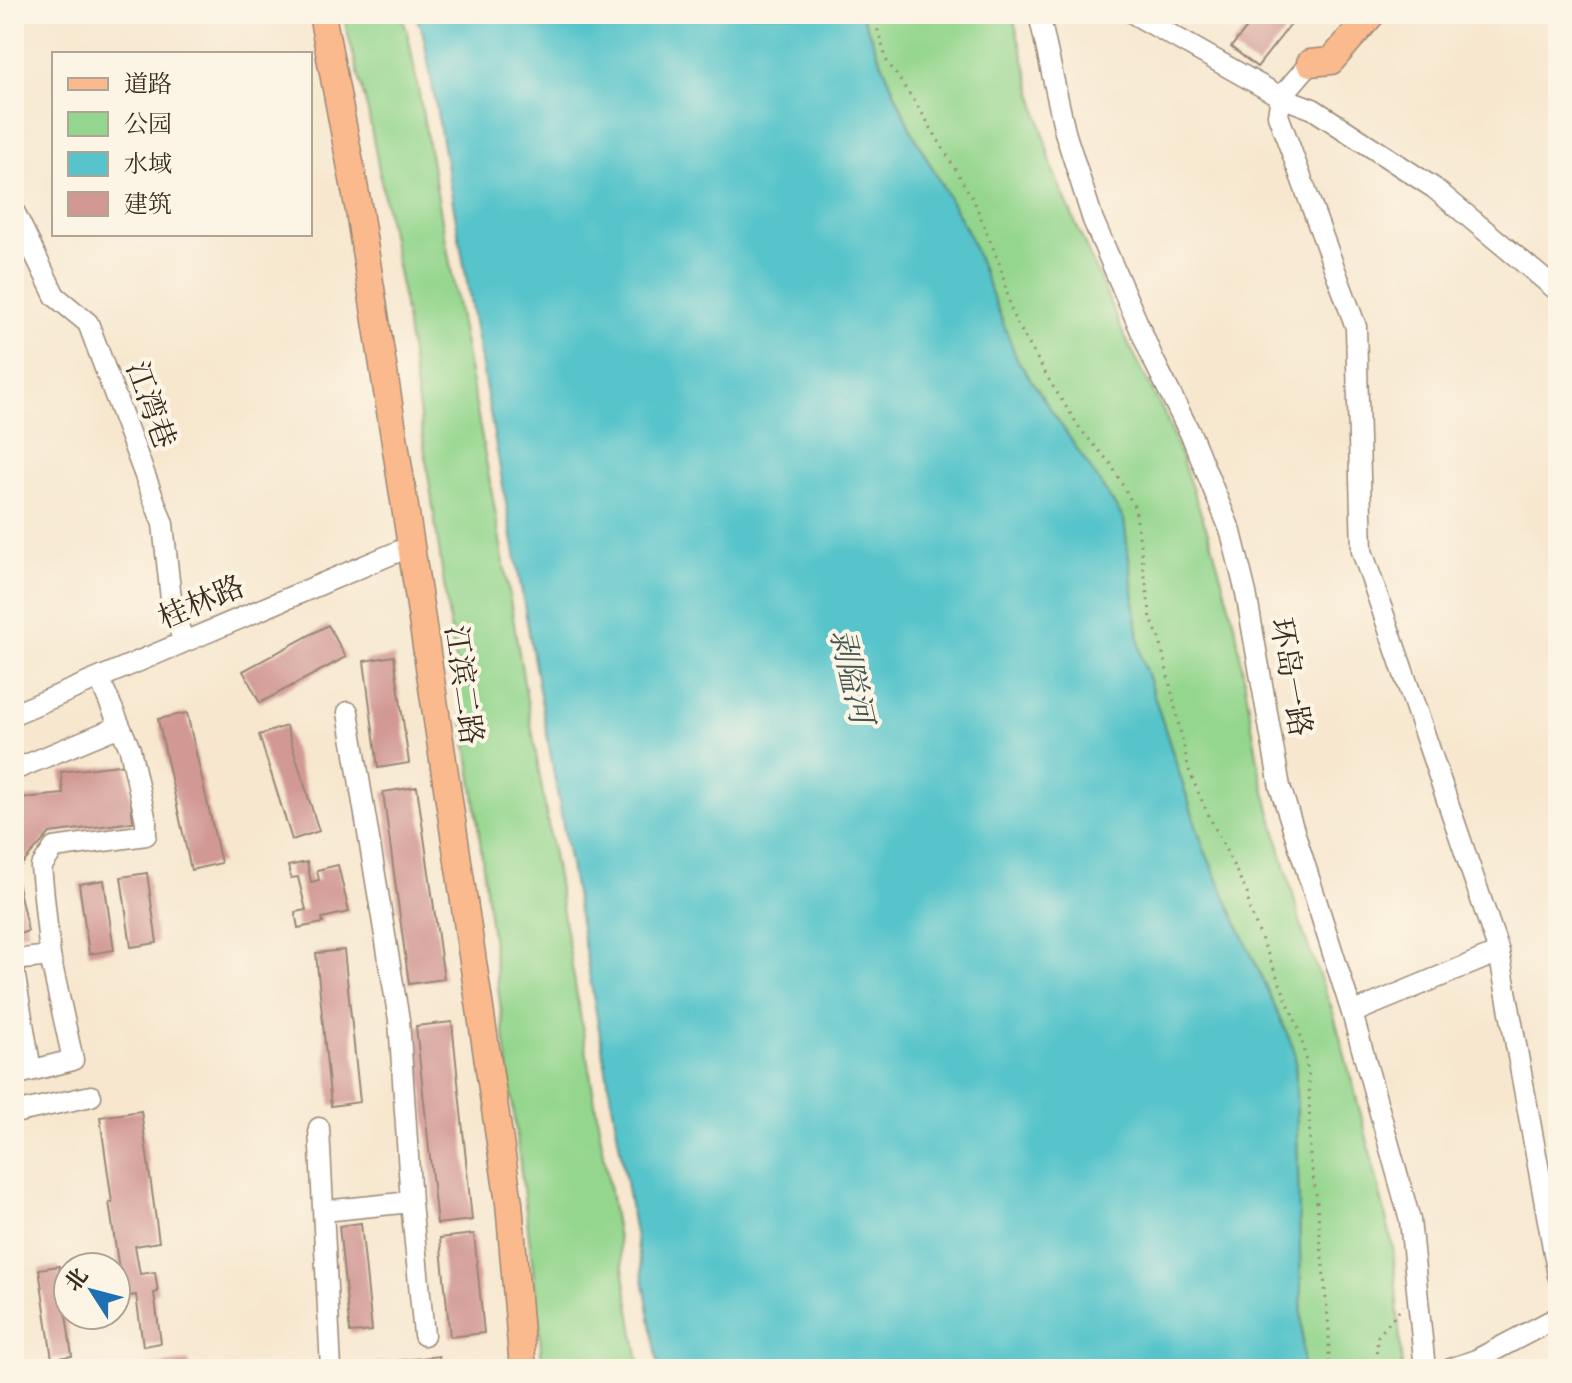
<svg xmlns="http://www.w3.org/2000/svg" width="1572" height="1383" font-family="'Sorts Mill Goudy','Noto Serif SC',serif">
<rect width="100%" height="100%" fill="#fcf5e5"/>
<filter id="ink" filterUnits="userSpaceOnUse"><feTurbulence type="fractalNoise" baseFrequency=".0125" numOctaves="2"/><feDisplacementMap in="SourceGraphic" scale="16" xChannelSelector="R" yChannelSelector="G"/><feConvolveMatrix kernelMatrix="1 2 1 2 8 2 1 2 1" color-interpolation-filters="sRGB"/></filter>
<filter id="wash" filterUnits="userSpaceOnUse"><feTurbulence type="fractalNoise" baseFrequency=".006" numOctaves="4" result="noise"/><feDisplacementMap in="SourceGraphic" scale="32" xChannelSelector="R" yChannelSelector="G"/><feGaussianBlur stdDeviation="1.8" result="paint"/><feColorMatrix in="noise" values="0 0 0 0 0 0 0 0 0 0 0 0 0 0 0 0 0 1.4 0 .05"/><feComposite in="paint" operator="in"/></filter>
<g filter="url(#wash)">
<rect width="100%" height="100%" fill="#f7e7cf"/>
<path fill="#94d68e" stroke="#688056" stroke-width="2" d="M343 14H401L408 34 493 499 640 1369H542L539 1317 474 793 402 292 368 112Z
M861 14H1011L1014 21 1053 171 1123 333 1167 419 1212 544 1236 630 1260 773 1303 932 1334 1015 1364 1126 1393 1247 1402 1369H1303L1295 1052 1204 849 1141 656 1124 520 1017 359 968 233 909 126Z"/>
<path fill="#56c4ca" stroke="#487774" stroke-width="2" d="M415 14H861L909 126 968 233 1017 359 1124 519 1141 656 1204 849 1295 1052 1303 1369H659L423 33Z"/>
<g id="blocks">
<path fill="#d29994" d="M1258 14H1278L1291 24 1257 67 1231 47Z
M328 625 346 657 260 703 243 671Z
M394 656 409 763 378 768 364 661Z
M187 713 221 863 191 870 158 719Z
M286 726 319 831 292 840 259 735Z
M127 764 133 822 50 833 15 872 28 931 14 936V799L63 794 61 772Z
M417 787 444 979 409 984 383 792Z
M307 862 311 882 319 880 317 870 338 865 349 912 322 918 323 923 298 928 295 912 306 910 298 877 291 878 288 866Z
M147 873 157 943 131 947 121 877Z
M104 880 114 950 89 954 79 884Z
M344 950 360 1102 331 1106 316 953Z
M452 1022 472 1220 437 1224 416 1026Z
M141 1111 159 1242 135 1246 140 1274 155 1272 158 1292 154 1293 161 1343 143 1346 136 1295 123 1297 109 1202H112L100 1117Z
M361 1223 372 1331 350 1333 339 1226Z
M474 1234 484 1333 450 1337 440 1238Z
M59 1266 72 1356 52 1359 39 1269Z
M439 1356 440 1369H341V1367Z
M189 1361 190 1369H139V1367Z"/>
</g>
</g>
<g filter="url(#ink)">
<use href="#blocks" fill-opacity="0" stroke="#998876" stroke-width="2"/>
<g fill="none" stroke-linecap="round" stroke-linejoin="round">
<g stroke="#998876" stroke-width="23">
<path id="minor" d="M1039 14 1065 132 1093 220 1154 361 1192 437 1231 532 1246 593 1280 787 1352 1013 1410 1220 1425 1369
M1134 14 1281 97 1313 109 1434 188 1558 291
M1281 97 1278 115 1356 327 1362 551 1499 952 1352 1013
M1281 97 1310 63
M14 211 55 296 88 323 163 524 172 609 184 642
M14 714 411 546
M14 770 120 726
M1499 952 1558 1275
M14 960 50 956
M14 971 31 1070
M14 1075 73 1060 50 956 41 867 54 848 146 835V821L130 749 99 678
M14 1113 91 1096
M319 1128 331 1369
M411 1202 424 1335
M324 1211 411 1202 399 1020 348 712
M1450 1369 1476 1360 1558 1317"/>
</g>
<g stroke="#998876" stroke-width="29">
<path id="major" d="M322 14 359 211 411 546 509 1203 523 1369
M1310 63 1331 61 1372 14"/>
</g>
<path stroke="#998876" stroke-width="3" stroke-dasharray="2 6" stroke-linecap="butt" d="M873 14 887 61 921 111 974 201 1000 265 1013 316 1052 385 1081 430 1111 464 1135 508 1151 619 1160 640 1189 770 1204 806 1247 893 1250 911 1300 1032 1309 1077 1310 1158 1316 1193 1329 1330V1369
M1375 1369 1378 1336 1403 1306"/>
<use href="#minor" stroke="#fff" stroke-width="20"/>
<use href="#major" stroke="#fbba8d" stroke-width="26"/>
</g>
</g>
<g text-anchor="middle" stroke-width="8" stroke-linejoin="round" paint-order="stroke">
<g font-size="30" fill="#3b2a1e" stroke="#fcf5e5">
<text transform="translate(151 405) rotate(70)" y="10">江湾巷</text>
<text transform="translate(201 602) rotate(-23)" y="10">桂林路</text>
<text transform="translate(1291 677) rotate(80)" y="10">环岛一路</text>
<text transform="translate(464 685) rotate(82)" y="10">江滨二路</text>
</g>
<g font-size="32" font-style="italic" fill="#435852" stroke="#fcf5e5">
<text transform="translate(852 676) rotate(77)" y="11">剥隘河</text>
</g>
</g>
<rect width="1572" height="1383" fill="none" stroke="#fcf5e5" stroke-width="48"/>
<rect x="52" y="52" width="260" height="184" fill="#fcf5e5" stroke="#afa495" stroke-width="2"/>
<rect x="68" y="78" width="40" height="12" fill="#fbba8d" stroke="#afa495" stroke-width="2"/>
<text x="124" y="92" font-size="24" fill="#3b2a1e">道路</text>
<rect x="68" y="112" width="40" height="24" fill="#94d68e" stroke="#afa495" stroke-width="2"/>
<text x="124" y="132" font-size="24" fill="#3b2a1e">公园</text>
<rect x="68" y="152" width="40" height="24" fill="#56c4ca" stroke="#afa495" stroke-width="2"/>
<text x="124" y="172" font-size="24" fill="#3b2a1e">水域</text>
<rect x="68" y="192" width="40" height="24" fill="#d29994" stroke="#afa495" stroke-width="2"/>
<text x="124" y="212" font-size="24" fill="#3b2a1e">建筑</text>
<g transform="translate(92 1291) rotate(306)"><circle r="38" fill="#fcf5e5" stroke="#afa495" stroke-width="2"/>
<path d="M0-6L14 30L0 20L-14 30Z" fill="#1f6fb2"/>
<text y="-12" font-size="22" font-weight="bold" text-anchor="middle" fill="#3b2a1e">北</text>
</g>
</svg>
